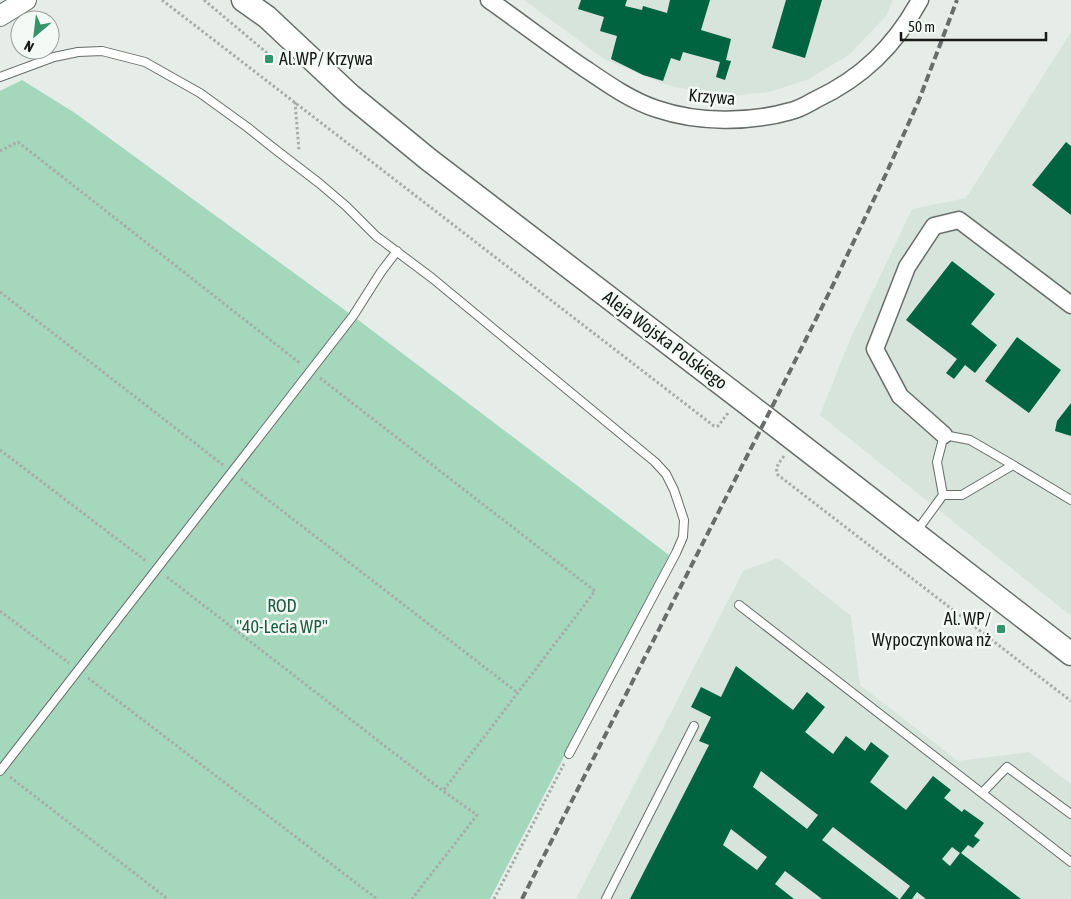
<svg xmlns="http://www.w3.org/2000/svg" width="1071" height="899" font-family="'Asap Condensed',sans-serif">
<rect width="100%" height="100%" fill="#e6ede9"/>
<path fill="#d6e4dc" d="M524 0H893L886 16 849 55 807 80 769 92 719 97 664 84 604 59Z
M1071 32V616L820 415 848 344 912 209 966 198Z
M778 558 851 616 860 685 958 761 1029 752 1071 784V899H576L743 571Z"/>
<path fill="#a4d7bc" d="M22 80 75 113 353 316 669 555 490 899H0V91Z"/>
<path fill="#006441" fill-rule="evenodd" d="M581 0H627L625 6 642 10 643 6 667 13 670 0H710L701 30 731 39 726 60 731 61 725 80 716 77 720 62 683 52 680 61 671 58 663 81 643 75 611 59 617 36 600 31 604 17 578 9Z
M786 0H822L805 58 772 48Z
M1066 142 1071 146V215L1032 185Z
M952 261 995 294 971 324 997 345 975 373 965 365 954 379 946 373 957 359 906 320Z
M1017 337 1061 370 1029 413 985 381Z
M1071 403V436L1055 431 1057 421Z
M736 666 793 710 807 692 825 707 805 732 833 754 846 736 865 751 871 742 889 756 870 782 906 810 933 776 951 790 944 798 962 812 964 809 984 823 974 836 980 840 973 848 968 845 961 853 1021 899H926L917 892 912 899H900L910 886 833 827 822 840 899 899H822L785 871 775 884 794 899H630L709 745 699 741 711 717 691 707 701 687 721 697ZM761 771 818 815 807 829 753 787ZM731 829 767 857 757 870 723 845ZM952 847 960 853 950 866 942 859Z"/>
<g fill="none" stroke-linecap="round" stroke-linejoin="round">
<g stroke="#676d6a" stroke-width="10">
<path id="service" d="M0 77 54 57 78 52 102 51 145 62 200 93 247 127 276 150 319 183 346 206 376 236 432 278 655 462 666 474 674 490 684 520 683 537 676 553 569 754
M1013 465 1071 500
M916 532 943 495 937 462 944 435 970 440 1013 465 962 495H943
M739 605 1071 862
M0 771 353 316 381 272 397 251
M982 793 1007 767 1071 814
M606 899 694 726"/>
</g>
<g stroke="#676d6a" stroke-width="19">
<path id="minor" d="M489 0C522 23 554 48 587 70 609 85 632 101 657 109 698 123 749 123 791 111 800 109 808 104 815 100 862 78 895 46 920 0
M944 435 900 396 875 349 907 267 934 226 959 220 1071 305"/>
</g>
<g stroke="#676d6a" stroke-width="22">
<path id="tertiary" d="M0 16 26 0"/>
</g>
<g stroke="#676d6a" stroke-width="25">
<path id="secondary" d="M243 0 267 17 350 95 428 159 766 418 1071 654"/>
</g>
<path stroke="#a7aca9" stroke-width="3" stroke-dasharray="2.5 2.5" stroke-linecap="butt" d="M162 0 714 426H718L728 413
M204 0 273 58
M295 102 299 151
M0 151 18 142 301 364
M0 292 223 465
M320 378 595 591 443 791 477 815 412 899
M0 450 146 561
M784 456C780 462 774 467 778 475L1071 701
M241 479 518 693
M167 577 443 791
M0 611 69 663
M88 678 377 899
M10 777 168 899
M494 899 564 764"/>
<use href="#service" stroke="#fff" stroke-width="8"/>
<use href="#minor" stroke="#fff" stroke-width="16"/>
<use href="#tertiary" stroke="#fff" stroke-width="20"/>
<use href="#secondary" stroke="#fff" stroke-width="22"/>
<path stroke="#686c6a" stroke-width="4" stroke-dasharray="8 4" stroke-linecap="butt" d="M522 899 773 405 831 289 886 174 919 100 957 0"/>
</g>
<g fill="#36936b" stroke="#f3faf6" stroke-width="2">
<rect x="264" y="54" width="10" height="10" rx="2.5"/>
<rect x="996" y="624" width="10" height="10" rx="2.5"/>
</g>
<g text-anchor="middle" stroke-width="5" stroke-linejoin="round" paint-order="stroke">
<g font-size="18" fill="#181a19" stroke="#f3faf6" text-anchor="start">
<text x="279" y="65">Al.WP/ Krzywa</text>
<text x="991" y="625" text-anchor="end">Al. WP/<tspan x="991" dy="21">Wypoczynkowa nż</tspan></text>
</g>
<g font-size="18" fill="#181a19" stroke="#f3faf6">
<text transform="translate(712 97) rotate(5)" y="6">Krzywa</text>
<text transform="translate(665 340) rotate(37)" y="6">Aleja Wojska Polskiego</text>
</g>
<g font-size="18" fill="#205d43" stroke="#f3faf6">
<text x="282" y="612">ROD<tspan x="282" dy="21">"40-Lecia WP"</tspan></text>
</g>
</g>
<g transform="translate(35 35) rotate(208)"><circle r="24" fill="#f3faf6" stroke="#9ba09e"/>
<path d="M0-4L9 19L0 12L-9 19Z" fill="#36936b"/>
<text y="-8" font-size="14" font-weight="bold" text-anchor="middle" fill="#181a19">N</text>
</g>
<path d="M901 32v8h145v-8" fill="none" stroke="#181a19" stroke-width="2.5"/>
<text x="908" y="32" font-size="15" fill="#181a19" stroke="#f3faf6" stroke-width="4" paint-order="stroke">50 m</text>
</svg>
